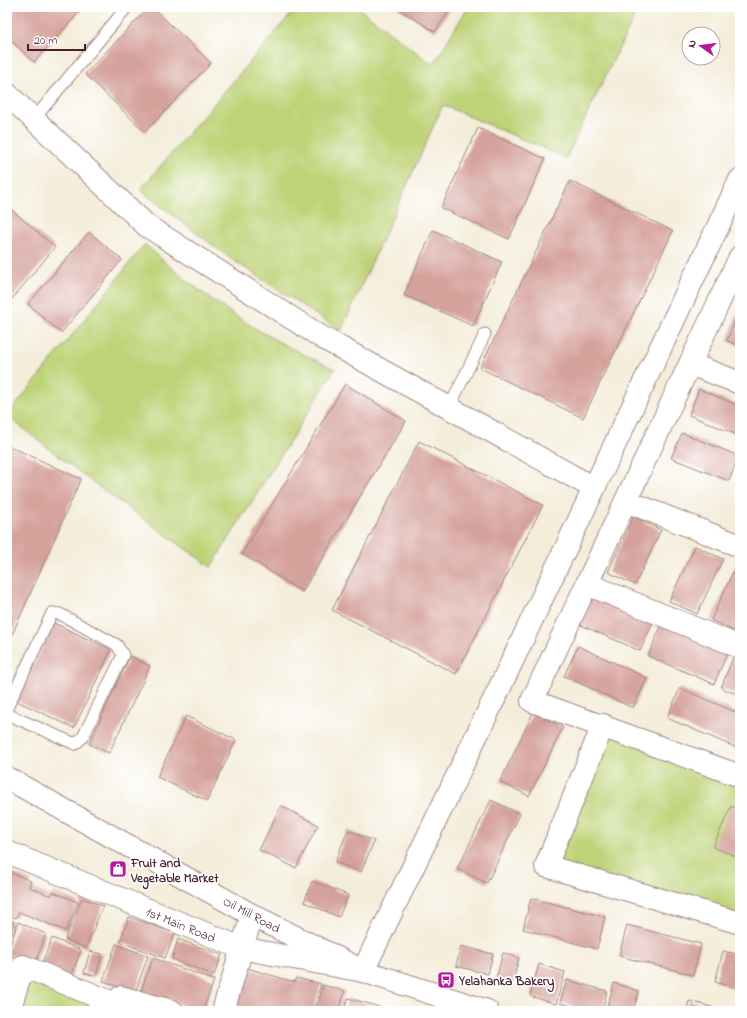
<svg xmlns="http://www.w3.org/2000/svg" width="747" height="1018" font-family="'Indie Flower',sans-serif">
<rect width="100%" height="100%" fill="#fff"/>
<filter id="ink" filterUnits="userSpaceOnUse"><feTurbulence type="fractalNoise" baseFrequency=".025" numOctaves="2"/><feDisplacementMap in="SourceGraphic" scale="8" xChannelSelector="R" yChannelSelector="G"/><feConvolveMatrix kernelMatrix="1 2 1 2 8 2 1 2 1" color-interpolation-filters="sRGB"/></filter>
<filter id="wash" filterUnits="userSpaceOnUse"><feTurbulence type="fractalNoise" baseFrequency=".012" numOctaves="4" result="noise"/><feDisplacementMap in="SourceGraphic" scale="16" xChannelSelector="R" yChannelSelector="G"/><feGaussianBlur stdDeviation="0.9" result="paint"/><feColorMatrix in="noise" values="0 0 0 0 0 0 0 0 0 0 0 0 0 0 0 0 0 1.4 0 .05"/><feComposite in="paint" operator="in"/></filter>
<g filter="url(#wash)">
<rect width="100%" height="100%" fill="#f4edda"/>
<path fill="#bed377" stroke="#847951" d="M297 7H357L433 65 468 7H639L566 158 443 105 341 331 230 258 140 190Z
M145 244C203 299 262 337 335 369L211 567 95 484 7 416Z
M603 725 740 776V923L546 866Z
M29 973 112 1011H17Z"/>
<g id="blocks">
<path fill="#d5a29b" d="M11 7H84L34 62 7 37V11Z
M149 7H152L211 63 145 132 85 74Z
M396 7H452L435 32Z
M478 128 545 159 509 239 441 208Z
M570 181 673 231 583 418 480 368Z
M7 206 55 247 7 305Z
M433 230 502 262 473 326 404 295Z
M89 232 122 260 61 333 28 304Z
M737 315 740 316V346L727 341Z
M345 384 406 421 302 592 242 554Z
M699 389 740 406V436L689 415Z
M682 433 739 456 729 481 671 458Z
M419 441 543 505 456 674 332 610Z
M7 445 81 479 7 646Z
M633 517 661 530 635 585 608 572Z
M695 546 723 559 697 614 669 601Z
M736 565 740 567V630L738 633 711 620Z
M588 590 654 620 640 651 574 622Z
M54 623 111 650 74 728 17 701Z
M662 624 728 652 714 684 648 656Z
M578 646 647 678 633 708 564 676Z
M734 655 740 658V695L721 688Z
M130 656 150 666 109 753 89 744Z
M680 688 740 714V741L737 748 667 718Z
M533 713 563 727 529 796 500 782Z
M186 716 236 740 207 801 157 777Z
M491 800 520 814 487 883 457 869Z
M281 806 318 825 296 868 259 850Z
M731 806 740 810V858L713 847Z
M348 830 374 841 361 872 335 862Z
M7 871 31 881 29 887 51 896 53 892 78 902 66 931 19 912 16 918 7 915Z
M312 881 348 895 339 917 304 902Z
M82 898 103 906 86 948 65 939Z
M531 898 605 917 597 949 523 929Z
M129 917 175 933 165 958 120 942Z
M7 919 14 922 7 941Z
M18 922 46 934 35 964 7 954Z
M627 925 701 944 693 975 619 956Z
M52 938 81 950 69 982 39 970Z
M178 939 222 955 214 975 172 959Z
M116 944 148 956 135 993 103 981Z
M461 946 493 954 488 974 456 966Z
M90 951 102 954 96 976 84 973Z
M723 951 740 955V989L715 982Z
M503 953 519 958 512 984 496 979Z
M153 958 214 980 203 1011H198L141 991Z
M539 964 565 972 556 1004 530 996Z
M247 968 294 982 296 978 321 984 313 1011H250L236 1007Z
M567 980 607 991 602 1011H589L560 1003Z
M614 983 639 991 633 1011H606Z
M323 985 345 991 339 1011H316Z
M348 998 373 1005 391 1011H344Z
M689 1001 712 1007 711 1011H686Z"/>
</g>
</g>
<g filter="url(#ink)">
<use href="#blocks" fill-opacity="0" stroke="#9f8682" stroke-width="1"/>
<g fill="none" stroke-linecap="round" stroke-linejoin="round">
<g stroke="#9f8682" stroke-width="13">
<path id="service" d="M34 119 127 7
M449 408 485 334
M7 708 52 613 60 614 117 645 123 655 83 737 75 744 7 714"/>
</g>
<g stroke="#9f8682" stroke-width="24">
<path id="minor" d="M7 94 147 226 323 338 594 488
M740 257 532 701 740 776
M690 364 740 383
M626 501 740 546
M587 584 740 647
M603 725 546 866 740 923
M7 852 241 948 363 971 499 689 740 180
M9 1011 23 966 118 1005
M116 1011 121 997 172 1011
M223 1011 252 915"/>
</g>
<g stroke="#9f8682" stroke-width="24">
<path id="secondary" d="M7 778 252 915 363 971 487 1011"/>
</g>
<use href="#service" stroke="#fff" stroke-width="11"/>
<use href="#minor" stroke="#fff" stroke-width="22"/>
<use href="#secondary" stroke="#fff" stroke-width="22"/>
</g>
</g>
<defs>
<g id="shop-square" transform="scale(0.9)"><rect x="-9" y="-9" width="18" height="18" rx="4" fill="#b5179e" stroke="#fff"/><path d="M-5-2.5h2.3a2.7 3.5 0 0 1 5.4 0H5L5.5 6h-11ZM-1.5-2.5h3a1.5 2.3 0 0 0-3 0Z" fill="#fff"/></g>
<g id="bus-square" transform="scale(0.9)"><rect x="-9" y="-9" width="18" height="18" rx="4" fill="#b5179e" stroke="#fff"/><path d="M-5-6H5V4H4V6H2V4H-2V6H-4V4H-5ZM-3.5-4V0h7V-4ZM-3.5 1.2v1.5H-2V1.2ZM2 1.2v1.5H3.5V1.2Z" fill="#fff"/></g>
</defs>
<g fill-rule="evenodd">
<use href="#shop-square" x="118" y="869"/>
<use href="#bus-square" x="446" y="980"/>
</g>
<g text-anchor="middle" stroke-width="3.5" stroke-linejoin="round" paint-order="stroke">
<g font-size="13" font-weight="bold" fill="#4a1f2b" stroke="#fff" text-anchor="start">
<text x="131" y="867">Fruit and<tspan x="131" dy="15">Vegetable Market</tspan></text>
<text x="459" y="985">Yelahanka Bakery</text>
</g>
<g font-size="13" fill="#4a1f2b" stroke="#fff">
<text transform="translate(252 914) rotate(28)" y="5">Oil Mill Road</text>
<text transform="translate(181 924) rotate(22)" y="5">1st Main Road</text>
</g>
</g>
<rect width="747" height="1018" fill="none" stroke="#fff" stroke-width="24"/>
<g transform="translate(701 46) rotate(284)"><circle r="19" fill="#ffffff" stroke="#b7a5aa"/>
<path d="M0-3L7 15L0 10L-7 15Z" fill="#b5179e"/>
<text y="-6" font-size="11" font-weight="bold" text-anchor="middle" fill="#4a1f2b">N</text>
</g>
<path d="M28 44v6h57v-6" fill="none" stroke="#4a1f2b" stroke-width="2"/>
<text x="34" y="44" font-size="12" fill="#4a1f2b" stroke="#ffffff" stroke-width="3" paint-order="stroke">20 m</text>
</svg>
